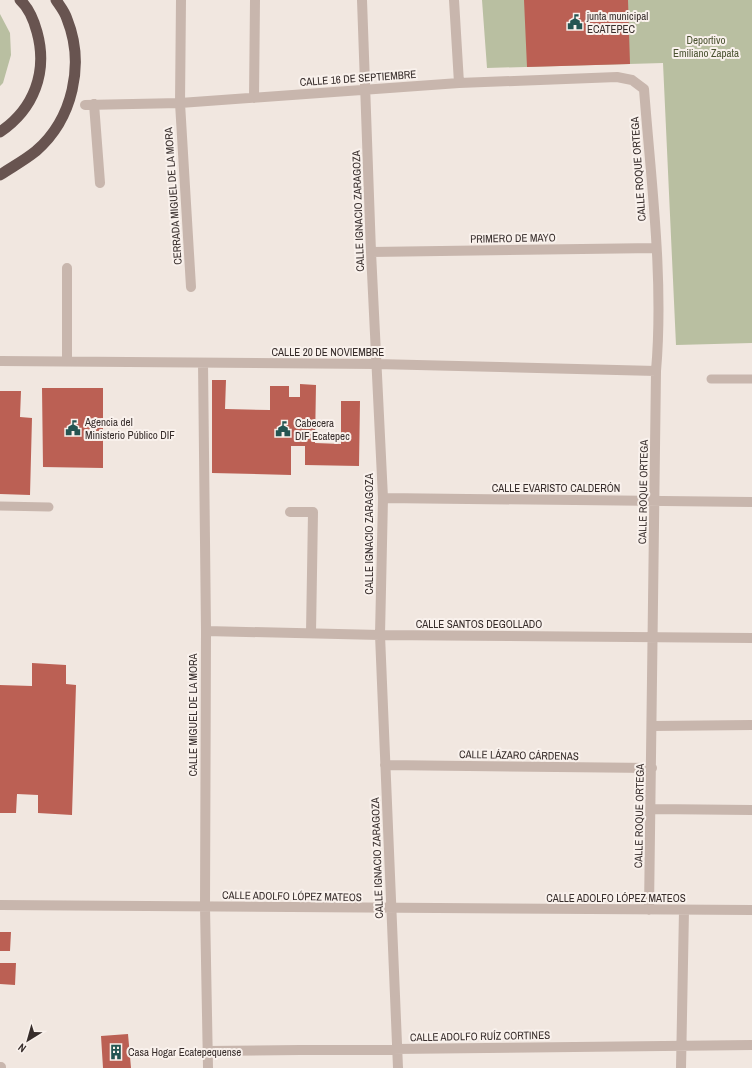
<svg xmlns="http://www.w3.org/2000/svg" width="752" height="1068" font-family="'Archivo Narrow',sans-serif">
<rect width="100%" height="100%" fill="#f1e7e0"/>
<path fill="#b9bfa1" d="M482 0H752V343L676 345 663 63 487 68Z
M0 14 10 33 11 55 3 83 0 86Z"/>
<path fill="#bb6054" d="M524 0H628L630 64 527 67Z
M212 380H226L225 409 270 410V386H289V397H300V384L316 385 315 443 341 444V401H360L359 466 305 465V446H291V475L212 473Z
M42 388H103V468L43 467Z
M0 391H21L20 417 32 418 30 495 0 494Z
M32 663 66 665V684L76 685 72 815 38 813V795L17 794 16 813H0V685L32 686Z
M0 932H11L10 951H0Z
M0 963H16L15 985 0 984Z
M128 1034 131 1068H103L101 1036Z"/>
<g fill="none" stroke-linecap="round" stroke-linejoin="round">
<path stroke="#c8b6ad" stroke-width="9" d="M711 379H752
M0 506 49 507"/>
<path stroke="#c8b6ad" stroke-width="10" d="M181 0 180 103 191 287
M362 0 371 252 383 498 380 635 398 1068
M454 0 459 83
M254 98 255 0
M94 104 100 183
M85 105 180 103 459 83 617 77 632 80 644 89C651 181 664 279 656 371L649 910
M371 252 656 248
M0 361 376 364 656 371
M67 361V268
M203 363 206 631 205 907 208 1068
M383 498 752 502
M290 512H313L311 633
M206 631 380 635 752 638
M652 726 752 725
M385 765 652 768
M651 809 752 810
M0 905 752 910
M208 1051 752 1045
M0 1067H1
M681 1068 684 910"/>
<path stroke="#685450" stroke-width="11" d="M0 132C34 109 48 72 37 32 34 21 29 8 20 0
M0 175C12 167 25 160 36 151 73 119 85 64 67 19 65 12 60 6 56 0"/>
</g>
<defs>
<g id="civic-bare" transform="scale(1.2)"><path d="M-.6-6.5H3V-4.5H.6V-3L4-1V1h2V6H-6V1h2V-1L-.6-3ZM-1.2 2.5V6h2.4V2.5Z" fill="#245552" stroke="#f9f1ec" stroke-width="2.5" paint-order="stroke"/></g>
<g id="building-bare" transform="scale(1.2)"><path d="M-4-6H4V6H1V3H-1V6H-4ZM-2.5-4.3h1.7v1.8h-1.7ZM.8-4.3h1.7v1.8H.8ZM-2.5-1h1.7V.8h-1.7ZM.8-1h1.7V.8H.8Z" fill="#245552" stroke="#f9f1ec" stroke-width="2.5" paint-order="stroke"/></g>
</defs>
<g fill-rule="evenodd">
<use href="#civic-bare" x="575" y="22"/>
<use href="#civic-bare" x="73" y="428"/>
<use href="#civic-bare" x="283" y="429"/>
<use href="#building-bare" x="116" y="1052"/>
</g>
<g text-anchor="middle" stroke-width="4" stroke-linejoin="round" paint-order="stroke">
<g font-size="11" fill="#372d2b" stroke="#f9f1ec" text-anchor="start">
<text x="587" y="20">junta municipal<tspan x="587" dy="13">ECATEPEC</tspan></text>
<text x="85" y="426">Agencia del<tspan x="85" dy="13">Ministerio Público DIF</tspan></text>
<text x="295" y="427">Cabecera<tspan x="295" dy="13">DIF Ecatepec</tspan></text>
<text x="128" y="1056">Casa Hogar Ecatepequense</text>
</g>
<g font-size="11" fill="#4b5331" stroke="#f9f1ec">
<text x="706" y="44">Deportivo<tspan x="706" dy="13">Emiliano Zapata</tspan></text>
</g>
<g font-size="11" fill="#372d2b" stroke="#f9f1ec">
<text transform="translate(358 78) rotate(-4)" y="4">CALLE 16 DE SEPTIEMBRE</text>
<text transform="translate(638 169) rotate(-94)" y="4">CALLE ROQUE ORTEGA</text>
<text transform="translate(173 196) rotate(-94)" y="4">CERRADA MIGUEL DE LA MORA</text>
<text transform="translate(358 211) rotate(-92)" y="4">CALLE IGNACIO ZARAGOZA</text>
<text transform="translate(513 238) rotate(-1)" y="4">PRIMERO DE MAYO</text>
<text x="328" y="356">CALLE 20 DE NOVIEMBRE</text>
<text x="556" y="492">CALLE EVARISTO CALDERÓN</text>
<text transform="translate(643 492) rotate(-89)" y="4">CALLE ROQUE ORTEGA</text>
<text transform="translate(369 534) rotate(-90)" y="4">CALLE IGNACIO ZARAGOZA</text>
<text x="479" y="628">CALLE SANTOS DEGOLLADO</text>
<text transform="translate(193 715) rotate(-90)" y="4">CALLE MIGUEL DE LA MORA</text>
<text transform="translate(519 755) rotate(1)" y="4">CALLE LÁZARO CÁRDENAS</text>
<text transform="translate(639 816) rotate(-89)" y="4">CALLE ROQUE ORTEGA</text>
<text transform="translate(377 858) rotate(-92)" y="4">CALLE IGNACIO ZARAGOZA</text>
<text transform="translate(292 896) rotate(1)" y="4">CALLE ADOLFO LÓPEZ MATEOS</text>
<text x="616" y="902">CALLE ADOLFO LÓPEZ MATEOS</text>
<text transform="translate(480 1036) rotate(-1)" y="4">CALLE ADOLFO RUÍZ CORTINES</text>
</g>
</g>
<g transform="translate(28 1040) rotate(217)" stroke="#f9f1ec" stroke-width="3" paint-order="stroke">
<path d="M0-3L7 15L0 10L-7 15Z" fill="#372d2b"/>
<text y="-6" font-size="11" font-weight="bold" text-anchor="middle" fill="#372d2b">N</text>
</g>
</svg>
